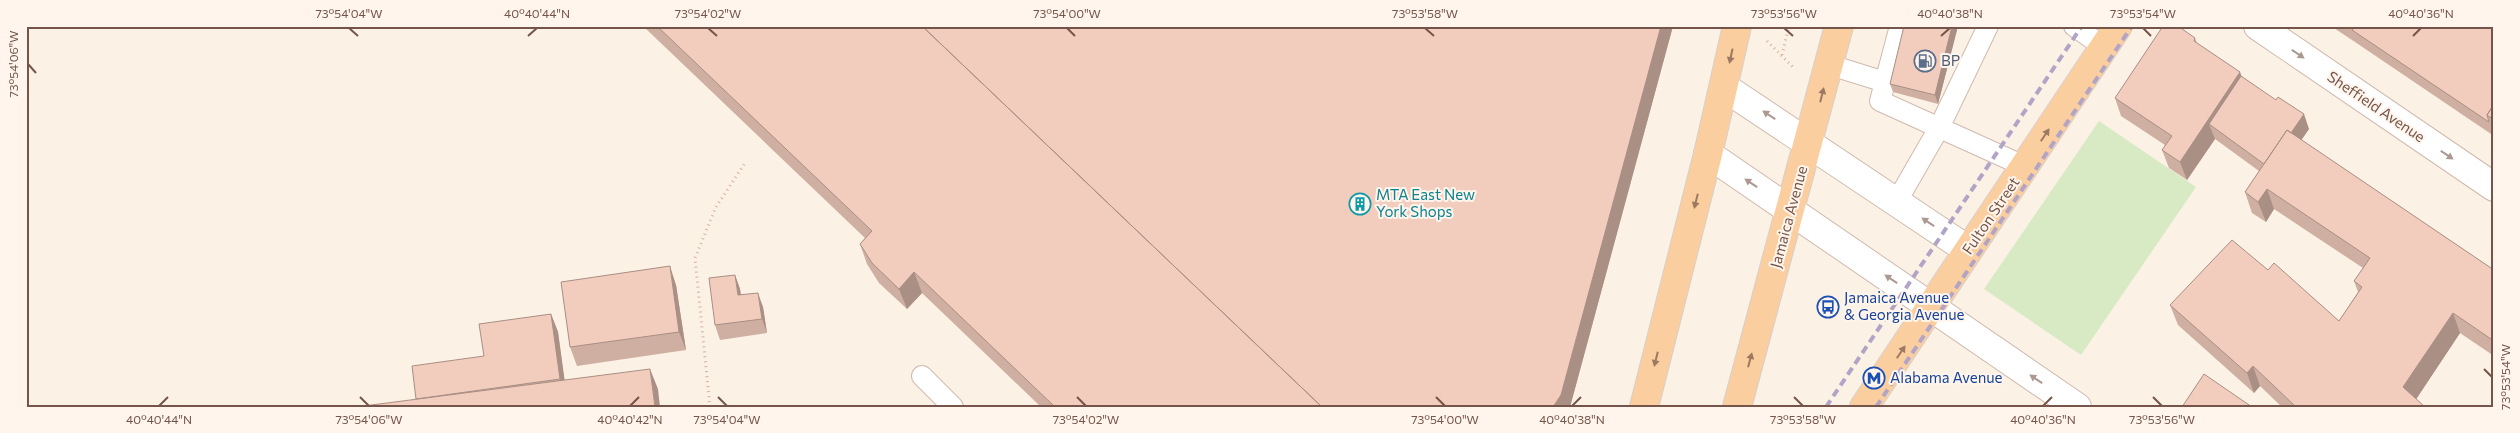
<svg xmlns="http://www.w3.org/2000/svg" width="2520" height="433" font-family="Commissioner,sans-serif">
<rect width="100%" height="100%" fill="#fcf1e5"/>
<path fill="#d7eac4" d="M2099 121 2196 187 2081 355 1984 289Z"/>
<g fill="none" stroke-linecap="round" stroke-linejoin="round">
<g stroke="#d0baae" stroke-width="22">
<path id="service" d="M1900 26 1880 101 2024 166
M2074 26 2104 47
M1830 65 1885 82
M1897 201 1939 128 1988 26
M922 376 953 407"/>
</g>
<g stroke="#d0baae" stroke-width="30">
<path id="minor" d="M2258 26 2494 187
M1724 87 1968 250
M1708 154 2077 407"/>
</g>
<g stroke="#d8cfcc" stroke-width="30">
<path id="primary" d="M1644 407 1708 154 1737 26
M1737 407 1839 26
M1864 407 2118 26"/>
</g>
<path stroke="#d7afa0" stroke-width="3" stroke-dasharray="1 4" stroke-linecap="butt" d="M1767 41 1794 68
M1782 55 1789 26
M710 407 695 258 716 207 745 163"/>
<use href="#service" stroke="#fff" stroke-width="20"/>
<use href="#minor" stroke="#fff" stroke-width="28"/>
<use href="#primary" stroke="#face9e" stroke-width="28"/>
<path stroke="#b2a4c6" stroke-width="4" stroke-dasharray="8 5" stroke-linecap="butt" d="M1826 407 2082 26
M1876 407 2132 26"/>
</g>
<path fill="#d0afa3" d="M643 26H1673L1570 407H1041L922 293 907 309 879 283 867 264 860 244 865 238Z
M1958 26 1938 104 1893 92 1890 84Z
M2331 26H2494V136L2358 44Z
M2195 38 2197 43 2241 76 2309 129 2301 140 2494 270V356L2460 333 2416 399 2425 407H2282L2260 386 2254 393 2178 325 2170 305 2268 270 2339 321 2358 292 2354 281 2363 268 2274 209 2266 222 2252 213 2245 192 2259 171 2215 139 2187 180 2169 168 2162 150 2165 145 2121 116 2115 98Z
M735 275 740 289 741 295 763 307 767 333 720 340 715 325Z
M676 285 686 350 577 366 570 347Z
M551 314 558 332 564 380 658 389 416 399Z"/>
<path fill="#a98f84" d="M1661 26H1673L1570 407H1553Z
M1952 26H1958L1938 104 1935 95Z
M2240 72 2247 91 2209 124 2215 139 2187 180 2180 162Z
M2304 114 2309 129 2273 181 2268 167Z
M2267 189 2274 209 2266 222 2258 202Z
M670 266 676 285 686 350 679 332Z
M914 272 922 293 907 309 899 289Z
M735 275 740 289 743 310 738 295Z
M758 293 763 307 767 333 762 319Z
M2453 313 2460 333 2411 407 2403 387Z
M551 314 558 332 567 397 560 379Z
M2253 366 2260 386 2254 393 2247 373Z
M650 369 658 389 660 407H655Z"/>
<path fill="#f2ccbd" stroke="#a98f84" d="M657 26H922L1322 407H1055L914 272 899 289 872 263 860 244 872 231Z
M922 26H1661L1561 395 1553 407H1322Z
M1904 26H1952L1935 95 1890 84Z
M2163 26H2178L2195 38 2194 41 2240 72 2180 162 2162 150 2172 136 2115 98Z
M2355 26H2494V104L2487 115 2489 122 2352 30Z
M2241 76 2276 100 2278 97 2304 114 2291 133 2287 130 2264 164 2209 124Z
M2494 104V120L2487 115Z
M2287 130 2494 270V341L2453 313 2403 387 2425 407H2296L2253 366 2247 373 2170 305 2232 240 2268 270 2274 263 2339 321 2362 287 2354 281 2370 258 2267 189 2258 202 2245 192Z
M670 266 679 332 570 347 561 282Z
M735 275 738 295 758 293 762 319 715 325 709 278Z
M551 314 560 379 416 399 412 366 484 356 479 324Z
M650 369 655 407H356Z
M2204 374 2252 407H2182Z"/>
<defs><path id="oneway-solid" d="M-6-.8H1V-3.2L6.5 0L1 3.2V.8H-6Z" transform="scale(1.25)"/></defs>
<g fill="#ac9992">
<use href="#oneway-solid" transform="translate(2298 54) rotate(34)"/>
<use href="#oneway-solid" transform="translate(1769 115) rotate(-147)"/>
<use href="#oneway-solid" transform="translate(2447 155) rotate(34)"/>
<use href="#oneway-solid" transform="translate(1751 183) rotate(-146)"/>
<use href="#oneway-solid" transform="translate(1928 222) rotate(-146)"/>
<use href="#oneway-solid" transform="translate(1891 279) rotate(-146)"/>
<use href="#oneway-solid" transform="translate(2036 379) rotate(-146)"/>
</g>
<g fill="#9d7963">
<use href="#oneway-solid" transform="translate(1731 56) rotate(102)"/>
<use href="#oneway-solid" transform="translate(1822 95) rotate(-76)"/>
<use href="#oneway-solid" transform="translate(2045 135) rotate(-56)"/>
<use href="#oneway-solid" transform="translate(1696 201) rotate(104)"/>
<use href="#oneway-solid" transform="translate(1901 352) rotate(-56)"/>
<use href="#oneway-solid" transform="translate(1656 359) rotate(104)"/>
<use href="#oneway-solid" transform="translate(1750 360) rotate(-75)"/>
</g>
<path fill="none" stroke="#75554a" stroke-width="2" d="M349 28 358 36M708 28 717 36M1067 28 1075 36M1425 28 1434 36M1784 28 1793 36M2143 28 2151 36M528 36 537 28M1941 36 1950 28M2413 36 2421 28M28 64 36 73M2484 369 2492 377M360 397 369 406M718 397 727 406M1077 397 1086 406M1436 397 1445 406M1794 397 1803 406M2153 397 2162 406M159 406 168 397M630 406 639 397M1572 406 1581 397M2043 406 2052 397"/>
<defs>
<g id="fuel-ring" transform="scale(1.125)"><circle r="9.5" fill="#fff5ec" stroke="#5c6f8a" stroke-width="1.5"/><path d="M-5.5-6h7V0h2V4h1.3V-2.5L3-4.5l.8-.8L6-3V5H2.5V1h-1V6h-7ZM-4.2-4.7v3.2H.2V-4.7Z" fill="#5c6f8a"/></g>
<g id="building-ring" transform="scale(1.125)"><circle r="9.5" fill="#fff5ec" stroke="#0f9aa8" stroke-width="1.5"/><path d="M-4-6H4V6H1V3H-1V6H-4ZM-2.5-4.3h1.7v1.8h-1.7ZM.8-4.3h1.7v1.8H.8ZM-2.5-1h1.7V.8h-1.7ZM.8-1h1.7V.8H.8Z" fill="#0f9aa8"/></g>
<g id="bus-ring" transform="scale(1.125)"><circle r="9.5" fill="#fff5ec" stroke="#1a4fb4" stroke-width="1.5"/><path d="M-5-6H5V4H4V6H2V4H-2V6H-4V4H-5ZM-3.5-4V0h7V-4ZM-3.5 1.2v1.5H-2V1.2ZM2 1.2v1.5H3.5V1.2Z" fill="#1a4fb4"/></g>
<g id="metro-ring" transform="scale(1.125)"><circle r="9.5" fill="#fff5ec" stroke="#1a4fb4" stroke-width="1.5"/><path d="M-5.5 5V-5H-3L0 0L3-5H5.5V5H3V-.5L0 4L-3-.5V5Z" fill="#1a4fb4"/></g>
</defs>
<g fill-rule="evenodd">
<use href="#fuel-ring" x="1925" y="61"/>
<use href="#building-ring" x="1360" y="204"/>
<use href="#bus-ring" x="1828" y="307"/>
<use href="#metro-ring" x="1874" y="378"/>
</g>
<g text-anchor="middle" stroke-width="4" stroke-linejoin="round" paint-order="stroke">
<g font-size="15" fill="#4e5e75" stroke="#fff5ec" text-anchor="start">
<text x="1941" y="66">BP</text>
</g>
<g font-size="15" fill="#75554a" stroke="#fff5ec">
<text transform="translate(2376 107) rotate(34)" y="5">Sheffield Avenue</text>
<text transform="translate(1991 216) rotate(-56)" y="5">Fulton Street</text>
<text transform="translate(1789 217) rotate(-75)" y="5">Jamaica Avenue</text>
</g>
<g font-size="15" fill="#0d838f" stroke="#fff5ec" text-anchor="start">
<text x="1376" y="200">MTA East New<tspan x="1376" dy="17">York Shops</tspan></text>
</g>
<g font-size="15" fill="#164399" stroke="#fff5ec" text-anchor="start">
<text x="1844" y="303">Jamaica Avenue<tspan x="1844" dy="17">&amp; Georgia Avenue</tspan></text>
<text x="1890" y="383">Alabama Avenue</text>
</g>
</g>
<rect width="2520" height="433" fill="none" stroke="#fff5ec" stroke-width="55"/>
<rect x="28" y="28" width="2464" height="378" fill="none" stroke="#75554a" stroke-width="2"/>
<g font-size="12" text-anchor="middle" fill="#75554a">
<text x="349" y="18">73°54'04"W</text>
<text x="537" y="18">40°40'44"N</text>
<text x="708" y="18">73°54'02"W</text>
<text x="1067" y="18">73°54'00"W</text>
<text x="1425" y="18">73°53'58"W</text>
<text x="1784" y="18">73°53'56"W</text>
<text x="1950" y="18">40°40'38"N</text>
<text x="2143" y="18">73°53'54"W</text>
<text x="2421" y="18">40°40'36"N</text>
<text transform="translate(14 64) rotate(-90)" y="4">73°54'06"W</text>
<text transform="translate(2506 377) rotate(-90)" y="4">73°53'54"W</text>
<text x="159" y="424">40°40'44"N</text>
<text x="369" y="424">73°54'06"W</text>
<text x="630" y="424">40°40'42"N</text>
<text x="727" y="424">73°54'04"W</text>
<text x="1086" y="424">73°54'02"W</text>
<text x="1445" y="424">73°54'00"W</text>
<text x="1572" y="424">40°40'38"N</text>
<text x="1803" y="424">73°53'58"W</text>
<text x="2043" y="424">40°40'36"N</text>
<text x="2162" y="424">73°53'56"W</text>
</g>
</svg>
